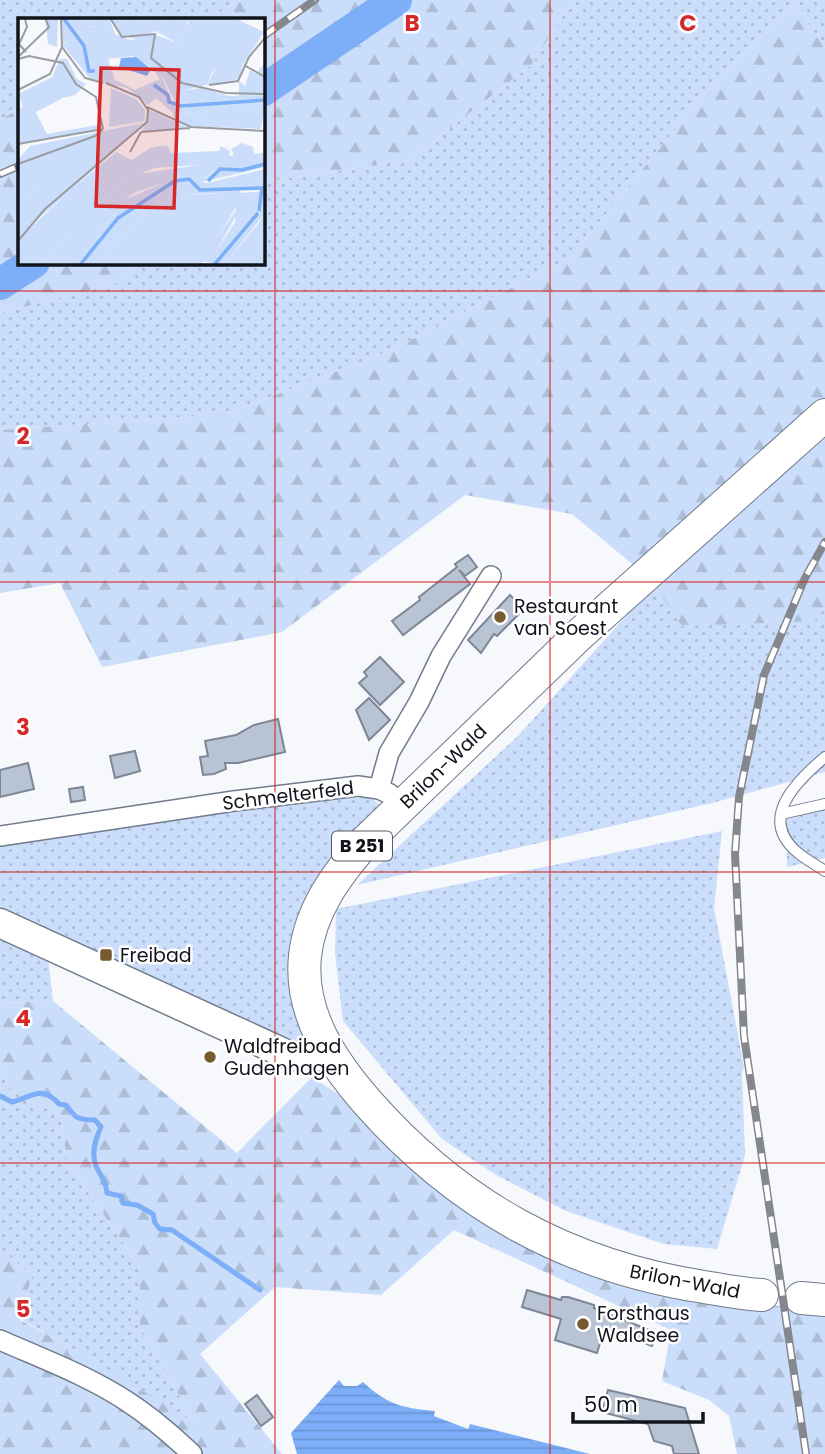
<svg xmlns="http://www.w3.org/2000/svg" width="825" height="1454" font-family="Poppins,sans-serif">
<defs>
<pattern id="grass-dots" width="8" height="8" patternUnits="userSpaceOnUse" patternTransform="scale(1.75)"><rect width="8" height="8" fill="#caddfa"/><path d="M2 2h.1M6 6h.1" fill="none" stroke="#acbdd6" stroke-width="1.8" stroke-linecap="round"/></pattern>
<pattern id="forest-firs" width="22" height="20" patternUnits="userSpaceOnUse" patternTransform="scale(1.75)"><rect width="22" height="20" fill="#caddfa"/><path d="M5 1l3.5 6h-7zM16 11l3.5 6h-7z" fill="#acbdd6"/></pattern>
<pattern id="water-rules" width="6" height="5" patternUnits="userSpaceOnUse" patternTransform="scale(1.75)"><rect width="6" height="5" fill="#7daef8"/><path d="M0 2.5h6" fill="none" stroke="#6b95d4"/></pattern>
</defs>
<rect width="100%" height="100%" fill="#f6f8fc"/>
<path fill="url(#grass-dots)" d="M0 0H239L210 19H19V109L0 120Z
M573 0H825V48L795 4 704 94 570 258 389 351 226 414 0 430V313L121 282 142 263 262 262 263 182 409 160 531 65Z
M654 585 814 621 825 608V772L712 803 357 885 519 735Z
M371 797 383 808 335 857 303 904 295 975 303 1030 302 1037 290 1042 0 912V844L232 804Z
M825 808V858L787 867V817Z
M722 831 714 908 744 1067 742 1074 745 1155 717 1249 664 1244 566 1211 496 1175 442 1139 343 1021 335 954 336 909Z
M0 936 48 958 53 1001 0 1003Z
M0 1062 9 1090 61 1116 67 1162 140 1267V1327L195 1424 67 1345 20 1319 32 1276 0 1248Z"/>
<path fill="url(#forest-firs)" d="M239 0H573L531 65 409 160 263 182 262 19H210Z
M793 0H799L795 4 825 48V402L637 568 572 514 465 495 282 632 102 667 60 583 0 593V430L226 414 389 351 570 258 704 94 795 4Z
M19 109V262L142 263 121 282 0 313V120Z
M825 430V608L814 621 682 626 654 585Z
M53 1001 237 1153 312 1077 349 1101 417 1173 733 1303 825 1309V1454H737L729 1416 709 1400 662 1381 671 1330 454 1230 381 1295 275 1287 200 1354 282 1454H0V1248L32 1276 20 1320 67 1345 194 1422 140 1327V1267L67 1162 61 1116 9 1090 0 1062V1003Z"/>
<path fill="url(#water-rules)" d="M339 1380 344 1386H357L363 1382C388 1405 402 1408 435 1411L434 1416 468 1429 470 1424 590 1454H297L291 1433Z"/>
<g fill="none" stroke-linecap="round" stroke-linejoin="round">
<path stroke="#7daef8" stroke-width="5" d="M0 1096 12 1102C33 1097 41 1084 59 1104L66 1105C76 1118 76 1120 95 1120L101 1127C95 1140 91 1153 96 1166 101 1177 106 1181 107 1193L121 1196 123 1203 137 1205 153 1214 155 1223 160 1229 172 1230 260 1290"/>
<path stroke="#7daef8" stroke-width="32" d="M262 91 396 0
M0 284 34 262"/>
</g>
<path fill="#b8c3d4" stroke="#7c8696" stroke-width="2" d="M468 555 477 567 465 576 459 570 470 584 403 635 392 621 420 600 419 597 457 567 455 564Z
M510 595 524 609 497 636 494 634 481 653 468 640Z
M380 657 404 682 380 705 359 683 367 676 364 672Z
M369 698 390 720 369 740 356 710Z
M278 719 285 752 238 763H225L226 769 214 774 203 775 200 757 208 756 205 741 236 735 254 725Z
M135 751 140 771 115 778 110 756Z
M28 763 34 789 0 797V770Z
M83 787 85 800 71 802 69 789Z
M527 1290 561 1300 562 1297H568L594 1305V1308L657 1333 652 1346 605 1328 597 1353 555 1340 561 1319 522 1307Z
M608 1390 685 1408 699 1454H674L672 1446 654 1441 648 1424 602 1412Z
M257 1395 273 1417 261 1426 245 1404Z"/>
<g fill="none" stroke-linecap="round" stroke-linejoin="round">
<g stroke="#717b8b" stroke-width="12">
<path id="service" d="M825 757C798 780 757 818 797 852 805 859 816 865 825 871
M781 814 825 804"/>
</g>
<g stroke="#717b8b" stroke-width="22">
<path id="minor" d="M379 789 389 753 419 702 441 656 491 576
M0 836 234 801 358 786 379 789 390 794
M0 1340C43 1359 89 1376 128 1402 151 1417 172 1435 192 1454"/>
</g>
<g stroke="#717b8b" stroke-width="31">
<path id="secondary" d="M0 923 286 1054 308 1059 329 1053"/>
</g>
<g stroke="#717b8b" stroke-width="34">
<path id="primary" d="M762 1295C742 1294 723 1290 704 1287 568 1266 459 1206 368 1103 332 1062 299 1013 305 956 310 910 337 874 366 841L579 635 825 415
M801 1298 825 1300"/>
</g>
<use href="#service" stroke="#fff" stroke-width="10"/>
<use href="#minor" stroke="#fff" stroke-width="19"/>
<use href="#secondary" stroke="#fff" stroke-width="28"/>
<use href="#primary" stroke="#fff" stroke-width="32"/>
<g stroke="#84878c" stroke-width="8">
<path id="rail" d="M262 37 315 0
M0 174 19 166
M806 1454 744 1036 735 854 739 797 764 675 805 578 825 542"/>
</g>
<use href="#rail" stroke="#fff" stroke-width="5" stroke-dasharray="16" stroke-linecap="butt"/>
</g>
<path fill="none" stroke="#d62828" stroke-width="2" stroke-opacity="0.55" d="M275 0V1454M550 0V1454M0 291H825M0 582H825M0 872H825M0 1163H825"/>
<g fill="#775b2e" stroke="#fff" stroke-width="2.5">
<circle cx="500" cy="617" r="7"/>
<rect x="99" y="948" width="14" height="14" rx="3.5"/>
<circle cx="210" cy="1057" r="7"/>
<circle cx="583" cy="1324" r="7"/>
</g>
<g text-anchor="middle" stroke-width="5" stroke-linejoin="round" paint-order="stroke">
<rect fill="#fff" stroke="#585b5f" stroke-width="2" x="332" y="831.5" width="60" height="29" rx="5"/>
<g font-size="18" font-weight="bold" fill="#11151b">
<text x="362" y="852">B 251</text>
</g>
<g font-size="19" fill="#11151b" stroke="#fff" text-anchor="start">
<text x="514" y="613">Restaurant<tspan x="514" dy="22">van Soest</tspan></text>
<text x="120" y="962">Freibad</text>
<text x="224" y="1053">Waldfreibad<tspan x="224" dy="22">Gudenhagen</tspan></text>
<text x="597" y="1320">Forsthaus<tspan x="597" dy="22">Waldsee</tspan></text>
</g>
<g font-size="19" fill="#11151b" stroke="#fff">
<text transform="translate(443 766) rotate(-44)" y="7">Brilon-Wald</text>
<text transform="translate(288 795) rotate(-7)" y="7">Schmelterfeld</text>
<text transform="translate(685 1281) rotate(11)" y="7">Brilon-Wald</text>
</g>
</g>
<g transform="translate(18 18)">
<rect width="247" height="247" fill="#f6f8fc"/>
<path d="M93 0H170L177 4 174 9 168 2 160 25 137 13 118 21 103 18ZM42 41H49L59 61 68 66 57 77 45 80 37 69 34 59ZM143 55 159 65 162 73 183 70 211 78 247 77V81L160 90ZM93 70 118 81 127 92V103L91 109ZM247 85 243 111 172 108 155 99V95L183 96 203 89ZM131 92 169 109 124 114ZM17 93 29 116 85 106 84 110 2 126 0 103ZM125 105 96 133 81 129 70 142 0 182V142L12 128ZM180 147 199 151 183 163 164 159 118 174 106 182 58 247H22L55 214 47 206 64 192V180L74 177 81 187 103 164 121 156ZM247 151V169L223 170 222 175 247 173V180L202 239 198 234 217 204 218 189 183 247H87L92 242 88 232 136 188 159 178 203 175 185 166ZM247 195V247H206L240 206Z" fill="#caddfa"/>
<path d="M27 0H40L39 29 30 26ZM75 0H91L97 16 112 22 119 21 124 12 160 25 168 1 169 7 177 4 170 0H217L246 14 225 47 208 41 194 54 189 67 162 73 159 65 143 56 154 84 162 90 247 81V85L203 89 183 96 155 95 138 80 130 87 109 70 73 62 44 26 58 20V12L75 8ZM115 38 134 50 142 61 117 72 97 62 90 41ZM247 44V77L221 78V63L227 68 232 52 238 56ZM34 59 45 80 0 103V90L5 89 0 76ZM224 125 235 129 236 136 247 135V149L184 164 220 172 203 175 205 179 224 180 226 183 198 234 202 239 247 180V195L206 247 183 243 225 182H217L205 179 202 175H194L159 178 136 188 88 232 92 242 87 247H58L106 182 169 155 183 163 199 152 180 147 136 150 103 164 81 187 87 199 79 208 81 187 74 177 65 180 64 192 48 206 55 214 22 247H0V225L17 203 98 134 114 142 132 130 149 127 153 135 201 133 203 128 212 133 211 138 216 137 213 131ZM81 129 96 133 0 221V182L69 142Z" fill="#caddfa" fill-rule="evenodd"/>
<path d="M44 0H75L77 7 69 9 67 32 60 20 45 25ZM213 36 225 47 221 61 189 67 201 44Z" fill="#caddfa"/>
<path d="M118 39 133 51 129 58 101 49 103 40Z" fill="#7daef8"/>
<path fill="none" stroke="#7daef8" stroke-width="3.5" d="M46 1 66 28 71 53H77M136 67 150 77 151 84 163 88 247 82M190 163 202 151 224 152 247 146M241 193 244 170M62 247 100 200 157 163 171 161 182 172 247 170M196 247 240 195"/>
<path fill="none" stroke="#9a9da2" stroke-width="2" d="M43 0 44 29 67 60 85 65M92 0 104 19 137 16 133 40 164 65 208 75 247 76M7 1 9 9 1 26 8 34M0 39 31 9 27 0M0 41 11 38 45 45 58 66 78 79 85 111M226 47 247 59M191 67 220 63 231 39 247 20M0 72 32 56 44 29M129 89 173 109 247 113M123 114 172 110M0 126 85 111M112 134 123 114M0 146 77 118 85 111M0 223 27 191 129 104 130 92 121 79 88 65"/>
<path fill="#d62828" fill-opacity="0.15" stroke="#d62828" stroke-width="3.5" d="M83 50 161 52 156 190 78 188Z"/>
<rect width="247" height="247" fill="none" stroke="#11151b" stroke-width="3.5"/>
</g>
<g font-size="23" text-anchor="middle" font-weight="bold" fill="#d62828" stroke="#fff" stroke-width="5" stroke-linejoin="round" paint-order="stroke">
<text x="412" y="31">B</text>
<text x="688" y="31">C</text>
<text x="23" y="444">2</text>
<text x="23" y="735">3</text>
<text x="23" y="1026">4</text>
<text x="23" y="1317">5</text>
</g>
<path d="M573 1412v10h130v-10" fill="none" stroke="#11151b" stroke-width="3.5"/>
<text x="584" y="1412" font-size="21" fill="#11151b" stroke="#ffffff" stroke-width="5" paint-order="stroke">50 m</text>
</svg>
